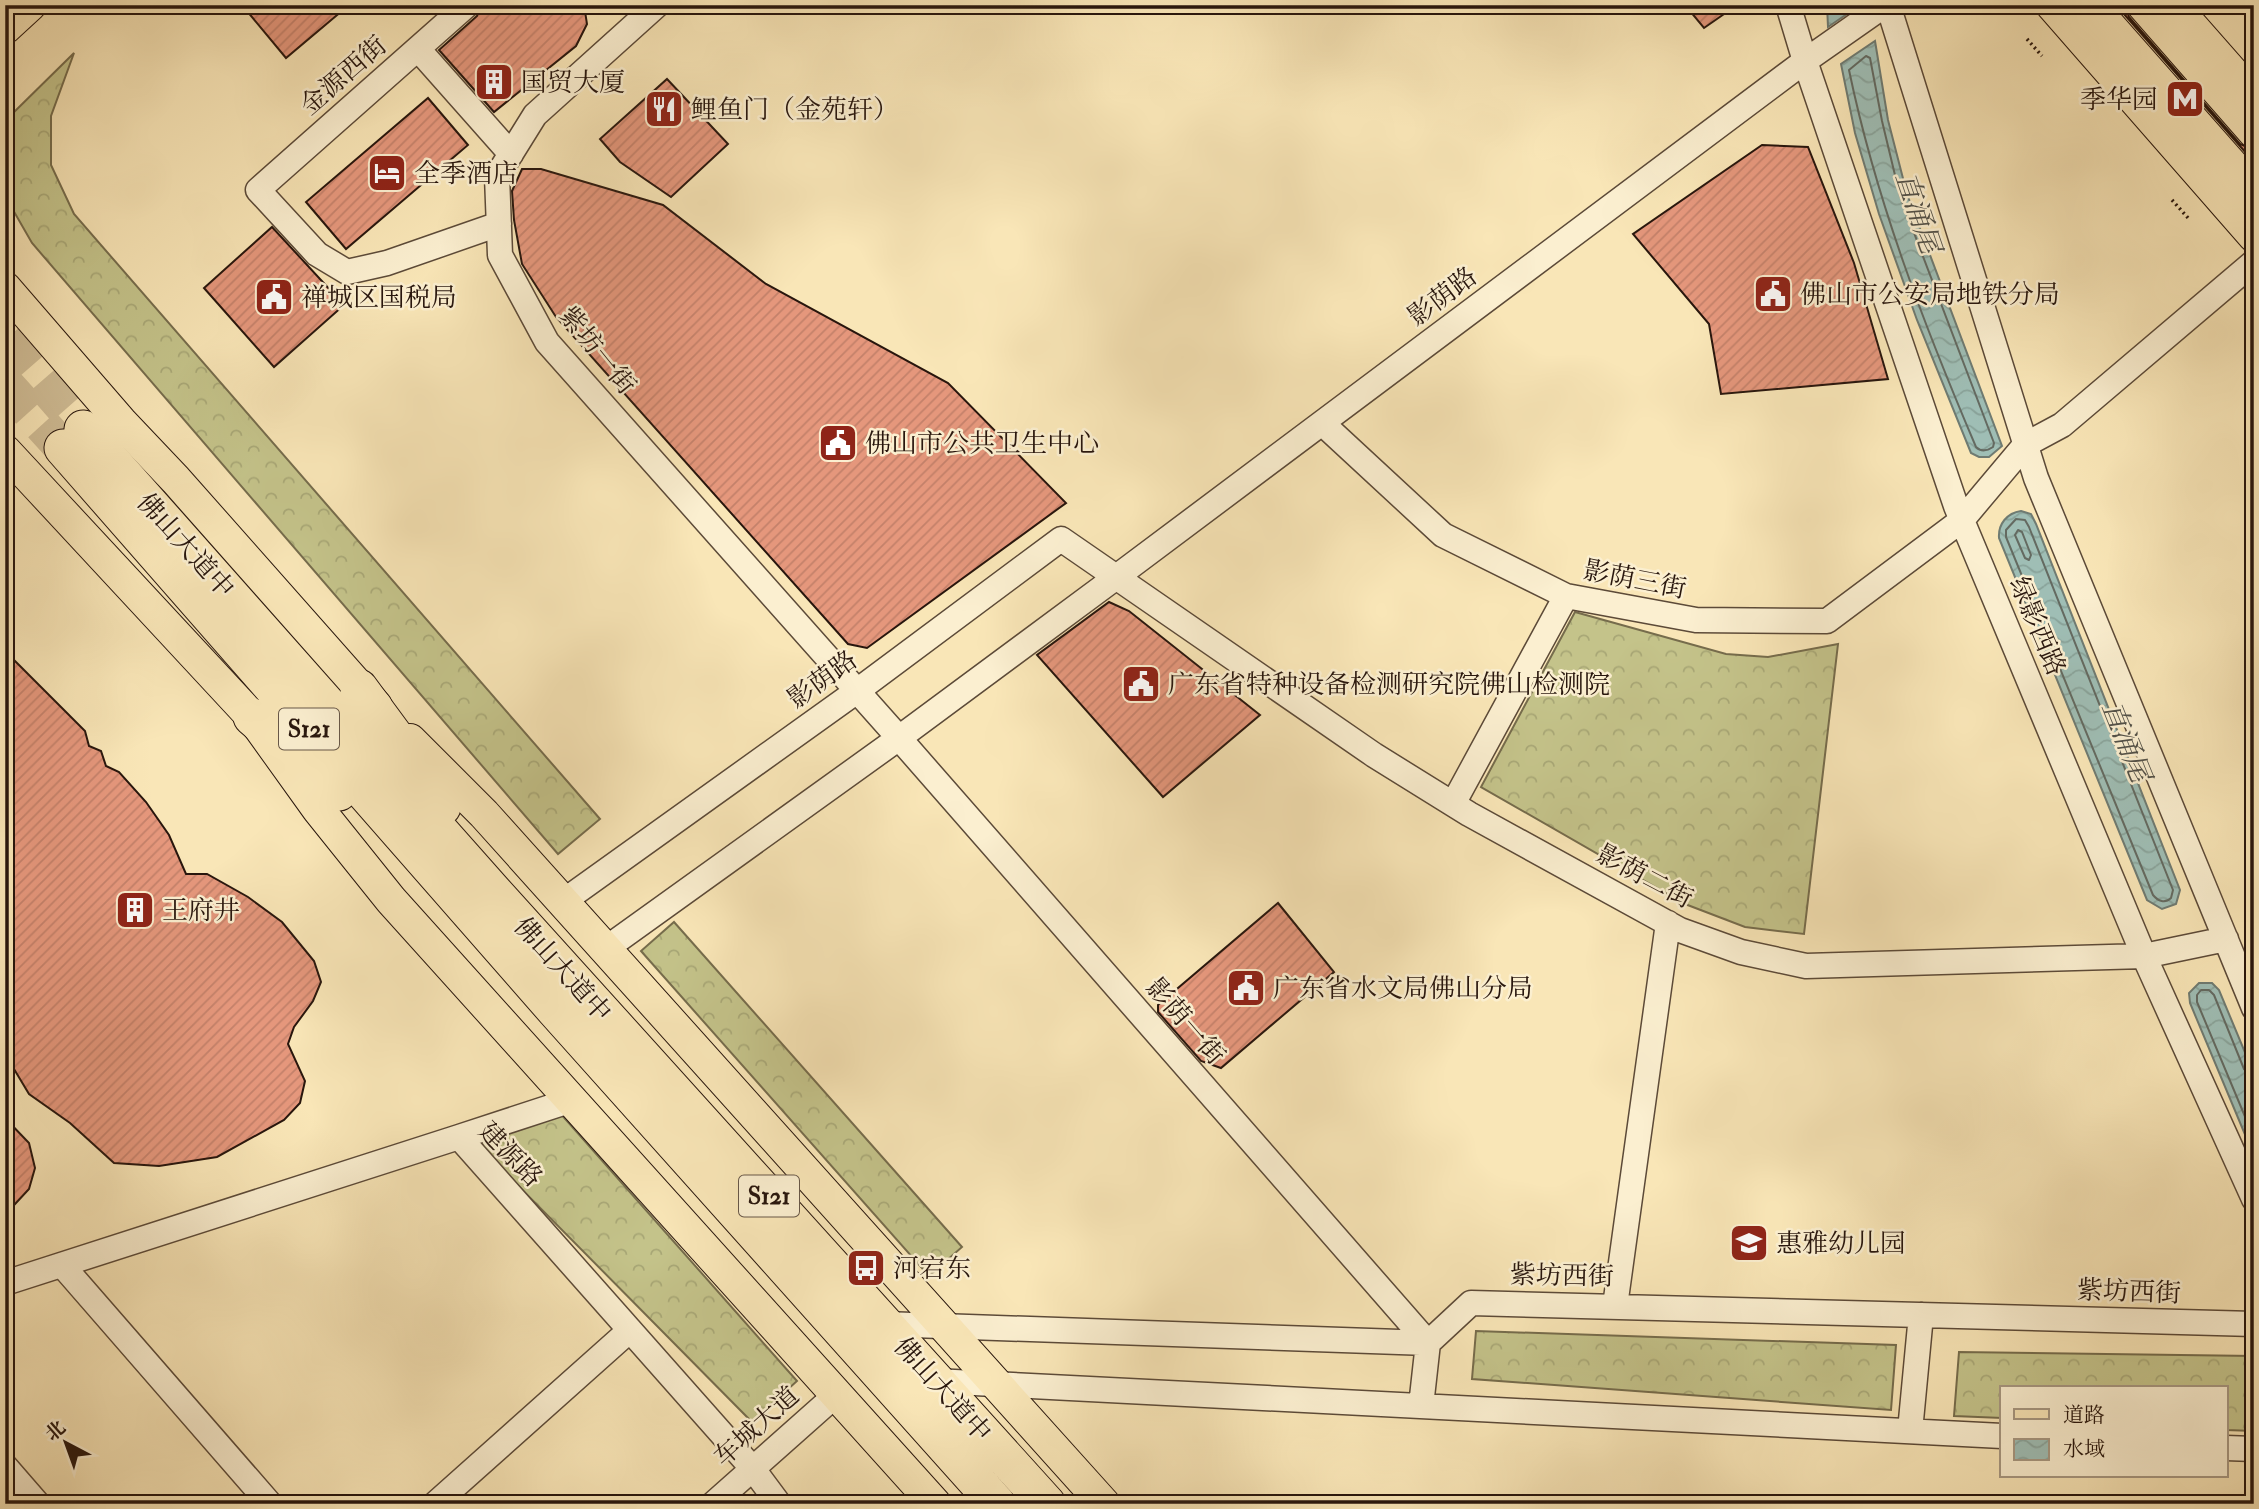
<svg xmlns="http://www.w3.org/2000/svg" width="2259" height="1509" font-family="'IM FELL Double Pica','Noto Serif SC',serif">
<defs>
<pattern id="forest-crowns" width="20" height="18" patternUnits="userSpaceOnUse" patternTransform="scale(1.75)"><rect width="20" height="18" fill="#c4c38a"/><path d="M2 6a3 3 0 1 1 6 0M12 15a3 3 0 1 1 6 0" fill="none" stroke="#a8a776"/></pattern>
<pattern id="water-waves" width="16" height="10" patternUnits="userSpaceOnUse" patternTransform="scale(1.75)"><rect width="16" height="10" fill="#9fbeb5"/><path d="M0 5q4-4 8 0t8 0" fill="none" stroke="#89a39a"/></pattern>
<pattern id="building-hatch" width="6" height="6" patternUnits="userSpaceOnUse" patternTransform="scale(1.75)"><rect width="6" height="6" fill="#e5977c"/><path d="M-1 1l2-2M0 6l6-6M5 7l2-2" fill="none" stroke="#c4816a"/></pattern>
</defs>
<rect width="100%" height="100%" fill="#f9e6b7"/>
<filter id="stains"><feTurbulence type="fractalNoise" baseFrequency=".00286" numOctaves="4"/><feColorMatrix values="0 0 0 0 .2 0 0 0 0 .09 0 0 0 0 .02 0 0 0 .5 -.17"/></filter>
<radialGradient id="worn" r=".72"><stop offset=".6" stop-color="#630" stop-opacity="0"/><stop offset="1" stop-color="#630" stop-opacity=".3"/></radialGradient>
<path fill="url(#forest-crowns)" stroke="#766c4c" stroke-width="2" d="M74 53 51 116V165L74 214 600 819 558 854 32 243 5 196 6 120Z
M1575 612 1726 654 1768 657 1838 644 1804 934 1745 927 1685 904 1481 787Z
M674 922 962 1247 929 1276 641 951Z
M560 1113 797 1381 752 1422 475 1142Z
M1476 1331 1896 1345 1891 1410 1472 1379Z
M1959 1352 2254 1356V1431L2226 1430V1388H2002V1418L1954 1416Z"/>
<path fill="url(#water-waves)" stroke="#6f7b72" stroke-width="2" d="M1827 5H1860L1828 27Z
M1875 41 1888 120 1907 194 2002 446 1989 457H1979L1971 453 1917 320 1879 214 1855 133 1841 64Z
M2021 511 2031 514 2036 524 2180 890 2176 904 2162 909 2147 900 1999 538C1998 524 2007 513 2021 511Z
M2199 983H2212L2219 990 2254 1074V1156L2190 1003 2189 993Z"/>
<g fill="none" stroke-linecap="round" stroke-linejoin="round">
<path stroke="#646a61" stroke-width="2" d="M1866 56 1870 58 1882 121 1900 196 1994 443 1993 447C1987 451 1981 452 1976 447 1924 325 1876 200 1849 70Z
M2016 519 2025 520 2029 527 2173 890 2171 898C2165 904 2158 901 2153 895L2006 537V530Z
M2018 530 2022 532 2031 555 2029 560 2025 558 2015 535Z
M2254 1073H2248L2244 1069 2214 995 2209 990H2201L2197 995V1002L2254 1138"/>
</g>
<path fill="url(#building-hatch)" stroke="#28160d" stroke-width="2" d="M242 5H349L286 58Z
M481 5H584L587 24 576 46 494 112 439 50 477 16Z
M1685 5H1737L1704 28Z
M2116 5H2125L2129 17 2240 144 2254 150V162Z
M667 79 728 144 671 197 620 162 600 139Z
M428 98 468 145 346 249 306 202Z
M1762 145 1808 147 1854 263 1888 379 1721 394 1709 324 1633 234Z
M522 169H541L663 205 766 284 948 383 1066 503 867 648 848 644 556 317 522 264 514 220 512 191Z
M272 227 344 305 274 367 204 288Z
M1109 602 1129 611 1260 715 1163 797 1037 655Z
M5 651 85 731 89 746 101 751 106 766 119 772 146 802 169 835 186 874H207L248 897 282 922 314 961 321 982 313 1001 294 1027 288 1044 305 1081 300 1103 284 1120 217 1157 159 1166 114 1163 70 1123 29 1094 5 1054Z
M1278 903 1334 972 1221 1068 1201 1061 1158 1012V1005Z
M5 1118 29 1143 35 1168 29 1189 5 1215Z"/>
<g fill="none" stroke-linecap="round" stroke-linejoin="round">
<path stroke="#cfbc95" stroke-width="37" stroke-dasharray="37 18" stroke-linecap="butt" d="M5 340 83 429
M5 384 63 448"/>
<g stroke="#5c4a38" stroke-width="27">
<path id="minor" d="M467 5 258 190 317 254 347 272 387 263 499 224
M657 5 535 115 497 176 500 255 547 342 899 738 1428 1343 1421 1406
M1793 5 1789 8 1805 61 1956 506 2144 956 2254 1199
M1888 5 2036 478 2254 1008
M418 49 511 154
M1322 423 1443 535 1566 596 1696 620 1827 621 1962 520 2025 445 2062 425 2254 262
M1453 804 1566 596
M561 903 857 691 1061 539 1374 755 1469 814 1680 930 1741 952 1806 966 2144 956 2226 939
M604 950 899 738 1115 578 1805 61 1885 5
M459 1137 572 1100
M62 1265 270 1504
M5 1283 459 1137 753 1469 779 1504
M1615 1306 1668 923
M884 1324 1428 1343 1471 1303 2254 1324
M935 1381 2002 1436
M1910 1431 1921 1315
M2226 1448 2254 1449
M5 1466 38 1504
M435 1504 630 1330
M713 1504 838 1393"/>
</g>
<g stroke="#28160d" stroke-width="34">
<path id="major" d="M2052 5 2254 236
M2091 5 2254 190
M2143 5 2254 132
M2173 5 2254 97
M5 28 30 5
M5 288 121 422 176 480 376 706
M5 451 252 717 318 809 391 900 935 1504
M410 740 484 814 1104 1504"/>
</g>
<g stroke="#28160d" stroke-width="39">
<path id="highway" d="M83 429 491 889 1047 1504
M63 448 556 1011 997 1504
M359 688 412 760 442 807
M252 717 339 792"/>
</g>
<path stroke="#28160d" stroke-width="3.5" stroke-dasharray="2 3.5" stroke-linecap="butt" d="M2027 39 2042 56
M2172 200 2189 219
M2247 938 2254 930"/>
<use href="#minor" stroke="#fbefd0" stroke-width="24"/>
<use href="#major" stroke="#f9e6b7" stroke-width="32"/>
<use href="#highway" stroke="#f9e6b7" stroke-width="37"/>
</g>
<defs>
<g id="building-square" transform="scale(2.0125)"><rect x="-9" y="-9" width="18" height="18" rx="4" fill="#8f2418" stroke="#fbefd0"/><path d="M-4-6H4V6H1V3H-1V6H-4ZM-2.5-4.3h1.7v1.8h-1.7ZM.8-4.3h1.7v1.8H.8ZM-2.5-1h1.7V.8h-1.7ZM.8-1h1.7V.8H.8Z" fill="#fff"/></g>
<g id="metro-square" transform="scale(2.0125)"><rect x="-9" y="-9" width="18" height="18" rx="4" fill="#8f2418" stroke="#fbefd0"/><path d="M-5.5 5V-5H-3L0 0L3-5H5.5V5H3V-.5L0 4L-3-.5V5Z" fill="#fff"/></g>
<g id="restaurant-square" transform="scale(2.0125)"><rect x="-9" y="-9" width="18" height="18" rx="4" fill="#8f2418" stroke="#fbefd0"/><path d="M-5-6h1v4h1v-4h1v4h1v-4h1v5L-1.5 .5V6h-2V.5L-5-1ZM5-6V6H3V1.5H1.5Q1.5-4 5-6Z" fill="#fff"/></g>
<g id="hotel-square" transform="scale(2.0125)"><rect x="-9" y="-9" width="18" height="18" rx="4" fill="#8f2418" stroke="#fbefd0"/><path d="M-6-4.5h1.5V1H6V5H4.5V3h-9V5H-6ZM-4 0a1.8 1.8 0 1 1 3.6 0ZM.5 0V-2.5h3Q6-2.5 6 0Z" fill="#fff"/></g>
<g id="civic-square" transform="scale(2.0125)"><rect x="-9" y="-9" width="18" height="18" rx="4" fill="#8f2418" stroke="#fbefd0"/><path d="M-.6-6.5H3V-4.5H.6V-3L4-1V1h2V6H-6V1h2V-1L-.6-3ZM-1.2 2.5V6h2.4V2.5Z" fill="#fff"/></g>
<g id="school-square" transform="scale(2.0125)"><rect x="-9" y="-9" width="18" height="18" rx="4" fill="#8f2418" stroke="#fbefd0"/><path d="M0-5L7-2L0 1L-7-2ZM-4 1L0 2.5L4 1V4Q0 6-4 4Z" fill="#fff"/></g>
<g id="bus-square" transform="scale(2.0125)"><rect x="-9" y="-9" width="18" height="18" rx="4" fill="#8f2418" stroke="#fbefd0"/><path d="M-5-6H5V4H4V6H2V4H-2V6H-4V4H-5ZM-3.5-4V0h7V-4ZM-3.5 1.2v1.5H-2V1.2ZM2 1.2v1.5H3.5V1.2Z" fill="#fff"/></g>
</defs>
<g fill-rule="evenodd">
<use href="#building-square" x="494" y="82"/>
<use href="#metro-square" x="2185" y="99"/>
<use href="#restaurant-square" x="664" y="109"/>
<use href="#hotel-square" x="387" y="173"/>
<use href="#civic-square" x="1773" y="294"/>
<use href="#civic-square" x="274" y="297"/>
<use href="#civic-square" x="838" y="443"/>
<use href="#civic-square" x="1141" y="684"/>
<use href="#building-square" x="135" y="910"/>
<use href="#civic-square" x="1246" y="988"/>
<use href="#school-square" x="1749" y="1243"/>
<use href="#bus-square" x="866" y="1268"/>
</g>
<g text-anchor="middle" stroke-width="5" stroke-linejoin="round" paint-order="stroke">
<g fill="#fbefd0" stroke="#675748" stroke-width="2">
<rect x="279" y="708.5" width="60" height="41" rx="5"/>
<rect x="739" y="1175.5" width="60" height="41" rx="5"/>
</g>
<g font-size="24" font-weight="bold" fill="#28160d">
<text x="309" y="737">S121</text>
<text x="769" y="1204">S121</text>
</g>
<g font-size="26" fill="#28160d" stroke="#fbefd0">
<text transform="translate(343 75) rotate(-41)" y="9">金源西街</text>
<text transform="translate(1442 296) rotate(-37)" y="9">影荫路</text>
<text transform="translate(598 350) rotate(51)" y="9">紫坊一街</text>
<text transform="translate(186 545) rotate(48)" y="9">佛山大道中</text>
<text transform="translate(1635 579) rotate(11)" y="9">影荫三街</text>
<text transform="translate(2038 626) rotate(67)" y="9">绿影西路</text>
<text transform="translate(822 679) rotate(-36)" y="9">影荫路</text>
<text transform="translate(1645 876) rotate(28)" y="9">影荫二街</text>
<text transform="translate(563 969) rotate(48)" y="9">佛山大道中</text>
<text transform="translate(1186 1021) rotate(49)" y="9">影荫一街</text>
<text transform="translate(511 1154) rotate(46)" y="9">建源路</text>
<text transform="translate(1562 1275) rotate(1)" y="9">紫坊西街</text>
<text transform="translate(2129 1291) rotate(2)" y="9">紫坊西街</text>
<text transform="translate(943 1389) rotate(48)" y="9">佛山大道中</text>
<text transform="translate(756 1426) rotate(-42)" y="9">车城大道</text>
</g>
<g font-size="26" fill="#28160d" stroke="#fbefd0" text-anchor="start">
<text x="521" y="91">国贸大厦</text>
<text x="2158" y="108" text-anchor="end">季华园</text>
<text x="691" y="118">鲤鱼门（金苑轩）</text>
<text x="414" y="182">全季酒店</text>
<text x="1800" y="303">佛山市公安局地铁分局</text>
<text x="301" y="306">禅城区国税局</text>
<text x="865" y="452">佛山市公共卫生中心</text>
<text x="1168" y="693">广东省特种设备检测研究院佛山检测院</text>
<text x="162" y="919">王府井</text>
<text x="1273" y="997">广东省水文局佛山分局</text>
<text x="1776" y="1252">惠雅幼儿园</text>
<text x="893" y="1277">河宕东</text>
</g>
<g font-size="28" font-style="italic" fill="#525148" stroke="#fbefd0">
<text transform="translate(1919 212) rotate(71)" y="10">直涌尾</text>
<text transform="translate(2127 741) rotate(68)" y="10">直涌尾</text>
</g>
</g>
<rect width="2259" height="1509" fill="none" stroke="#f9e6b7" stroke-width="28"/>
<rect x="7" y="7" width="2245" height="1495" fill="none" stroke="#28160d" stroke-width="3.5"/>
<rect x="14" y="14" width="2231" height="1481" fill="none" stroke="#28160d" stroke-width="2"/>
<rect x="2000" y="1386" width="228" height="91" fill="#fbefd0" stroke="#a79882" stroke-width="2"/>
<rect x="2014" y="1409" width="35" height="10" fill="#f9e6b7" stroke="#a79882" stroke-width="2"/>
<text x="2063" y="1422" font-size="21" fill="#28160d">道路</text>
<rect x="2014" y="1439" width="35" height="21" fill="url(#water-waves)" stroke="#a79882" stroke-width="2"/>
<text x="2063" y="1456" font-size="21" fill="#28160d">水域</text>
<g transform="translate(66 1443) rotate(319)" stroke="#fbefd0" stroke-width="5" paint-order="stroke">
<path d="M0-5L12 26L0 18L-12 26Z" fill="#28160d"/>
<text y="-10" font-size="19" font-weight="bold" text-anchor="middle" fill="#28160d">北</text>
</g>
<rect width="100%" height="100%" filter="url(#stains)"/>
<rect width="100%" height="100%" fill="url(#worn)"/>
</svg>
